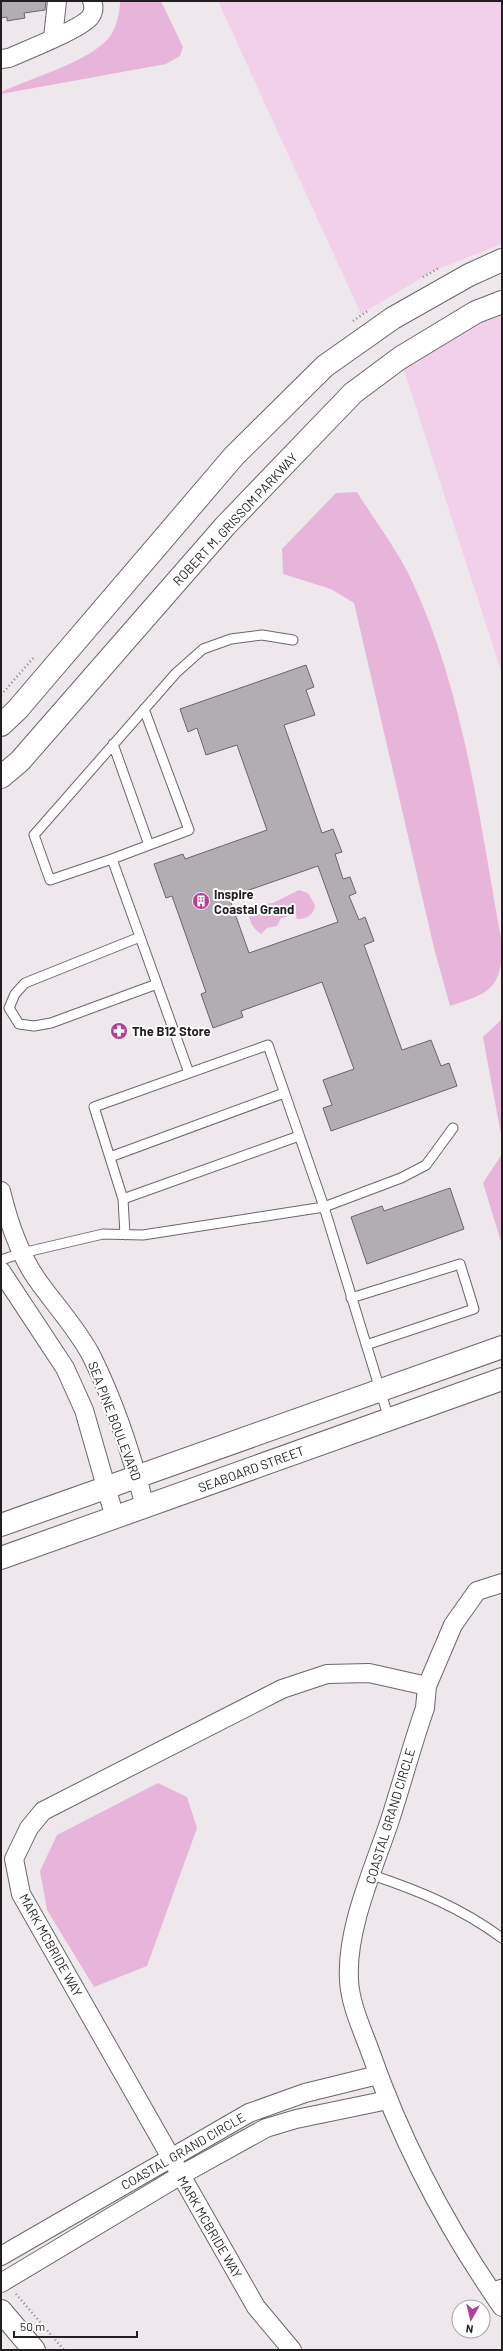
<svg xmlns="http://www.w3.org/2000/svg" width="503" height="2351" font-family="Barlow,sans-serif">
<rect width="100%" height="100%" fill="#eee8ec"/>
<path fill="#f3d0e9" d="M218 1H502V244L433 271 361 314Z
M502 304V674L401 361Z"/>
<path fill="#e7b5d9" d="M120 1H161L183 47 180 56 166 64 1 94V92C33 77 84 64 108 39 116 30 120 12 120 1Z
M357 492C373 518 398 551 411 579 464 691 480 823 502 944 502 989 490 993 450 1006L434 948 354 603 331 589 283 574 282 549 336 493Z
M299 890 308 893 315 905C314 915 307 919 297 919L295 912H289L287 917 281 918 277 926 267 928 261 934C250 926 247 918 251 905L273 903Z
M502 1019V1140L483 1037Z
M502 1154V1245L483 1183Z
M158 1783 187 1797 197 1828 147 1966 94 1987 47 1910 40 1871 57 1835Z"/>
<path fill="#b2adb0" stroke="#696568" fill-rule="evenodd" d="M1 1H46L45 10 24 13 25 18 7 21V17L1 18Z
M306 665 314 687 306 690 315 715 284 725 322 833 333 829 342 852 335 854 343 879 350 877 356 893 349 896 359 920 365 917 374 941 364 945 402 1050 431 1040 441 1066 449 1063 457 1086 331 1131 323 1108 332 1105 323 1080 354 1069 322 982 241 1011 243 1017 213 1028 201 994 206 992 172 896 166 898 154 864 183 854 185 859 267 830 237 745 206 755 197 728 188 732 180 709ZM318 866 338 922 249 953 229 897Z
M450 1188 464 1229 367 1264 351 1217 382 1206 384 1211Z"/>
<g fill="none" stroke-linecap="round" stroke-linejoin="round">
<g stroke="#6b666a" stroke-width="11">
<path id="service" d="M113 744 149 845
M112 859 189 830 144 709
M9 1008 19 1024 34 1026 51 1023 157 984
M9 1008 15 994 25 983 140 937
M189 1073 112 859 50 880 34 835 176 673 203 649 231 639 262 635 293 640
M299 1136 123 1199 94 1107 268 1045 324 1207 401 1178 426 1165 453 1128
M110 1157 284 1093
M123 1199 125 1235
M1 1260 22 1253 103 1234 143 1235 324 1207 389 1419
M351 1298 460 1264 474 1309 366 1345
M372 1875C420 1891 461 1908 502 1938
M488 2288 502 2284"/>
</g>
<g stroke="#6b666a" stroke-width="20">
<path id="minor" d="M53 38 57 1
M1 59 9 58C24 51 84 28 91 16 94 11 94 6 92 1
M1 1191C8 1220 19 1253 36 1278 54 1304 76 1327 91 1355 115 1403 132 1455 145 1507
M1 1271 65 1368 84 1410 115 1518
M502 1583 477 1591 453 1625 427 1686 425 1708C412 1745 402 1783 390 1820 374 1868 346 1928 349 1980 350 2004 362 2029 370 2051 402 2143 447 2228 502 2307
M1 2256 249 2113 305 2093 378 2075
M1 2283 181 2175 266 2128 296 2119 388 2100
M292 2350 256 2307 21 1894 14 1859 29 1828 43 1811 282 1689 327 1674 369 1673 427 1686"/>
</g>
<g stroke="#6b666a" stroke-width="24">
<path id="tertiary" d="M1 1525 502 1347
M1 1558 502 1379
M1 2311 34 2350"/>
</g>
<g stroke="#6b666a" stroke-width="24">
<path id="secondary" d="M1 725 17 710 234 456 325 366 393 318 469 275 502 260
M1 777 20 761 226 525 353 393 400 358 476 312 502 302"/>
</g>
<path stroke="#888487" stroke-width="2.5" stroke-dasharray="1 3" stroke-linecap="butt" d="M423 277 439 268
M353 321 369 310
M1 695 35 656
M16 2294 64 2350"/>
<use href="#service" stroke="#fff" stroke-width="9"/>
<use href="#minor" stroke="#fff" stroke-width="18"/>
<use href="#tertiary" stroke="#fff" stroke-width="22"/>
<use href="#secondary" stroke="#fff" stroke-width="22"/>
</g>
<defs>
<g id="building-disc" transform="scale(0.9)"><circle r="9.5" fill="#b2409b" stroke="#fff"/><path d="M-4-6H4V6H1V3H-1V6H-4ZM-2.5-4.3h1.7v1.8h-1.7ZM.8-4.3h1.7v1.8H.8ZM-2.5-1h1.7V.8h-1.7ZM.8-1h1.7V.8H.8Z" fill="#fff"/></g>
<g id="pharmacy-disc" transform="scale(0.9)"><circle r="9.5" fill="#b2409b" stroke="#fff"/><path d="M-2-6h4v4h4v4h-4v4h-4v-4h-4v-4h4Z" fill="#fff"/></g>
</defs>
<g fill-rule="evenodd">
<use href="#building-disc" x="201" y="901"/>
<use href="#pharmacy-disc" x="119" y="1031"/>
</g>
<g text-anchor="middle" stroke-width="4" stroke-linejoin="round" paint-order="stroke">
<g font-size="13" fill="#211f20" stroke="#fff">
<text transform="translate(235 519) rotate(-47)" y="5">ROBERT M. GRISSOM PARKWAY</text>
<text transform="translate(115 1421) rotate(69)" y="5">SEA PINE BOULEVARD</text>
<text transform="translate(251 1469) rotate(-20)" y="5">SEABOARD STREET</text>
<text transform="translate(390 1816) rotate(-73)" y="5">COASTAL GRAND CIRCLE</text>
<text transform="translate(51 1945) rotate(61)" y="5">MARK MCBRIDE WAY</text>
<text transform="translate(183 2151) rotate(-30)" y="5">COASTAL GRAND CIRCLE</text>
<text transform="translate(210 2227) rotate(60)" y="5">MARK MCBRIDE WAY</text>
</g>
<g font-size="13" font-weight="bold" fill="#211f20" stroke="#fff" text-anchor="start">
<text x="214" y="899">Inspire<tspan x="214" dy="15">Coastal Grand</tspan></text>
<text x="132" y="1036">The B12 Store</text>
</g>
</g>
<rect width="503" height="2351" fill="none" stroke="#211f20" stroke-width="4"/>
<g transform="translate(471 2319) rotate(188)"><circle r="19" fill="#ffffff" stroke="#a6a5a6"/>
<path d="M0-3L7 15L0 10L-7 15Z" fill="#b2409b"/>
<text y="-6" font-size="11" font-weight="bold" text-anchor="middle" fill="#211f20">N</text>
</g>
<path d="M14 2331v6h123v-6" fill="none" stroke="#211f20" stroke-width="2"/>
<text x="20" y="2331" font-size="12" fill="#211f20" stroke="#ffffff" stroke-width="3" paint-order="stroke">50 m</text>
</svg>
